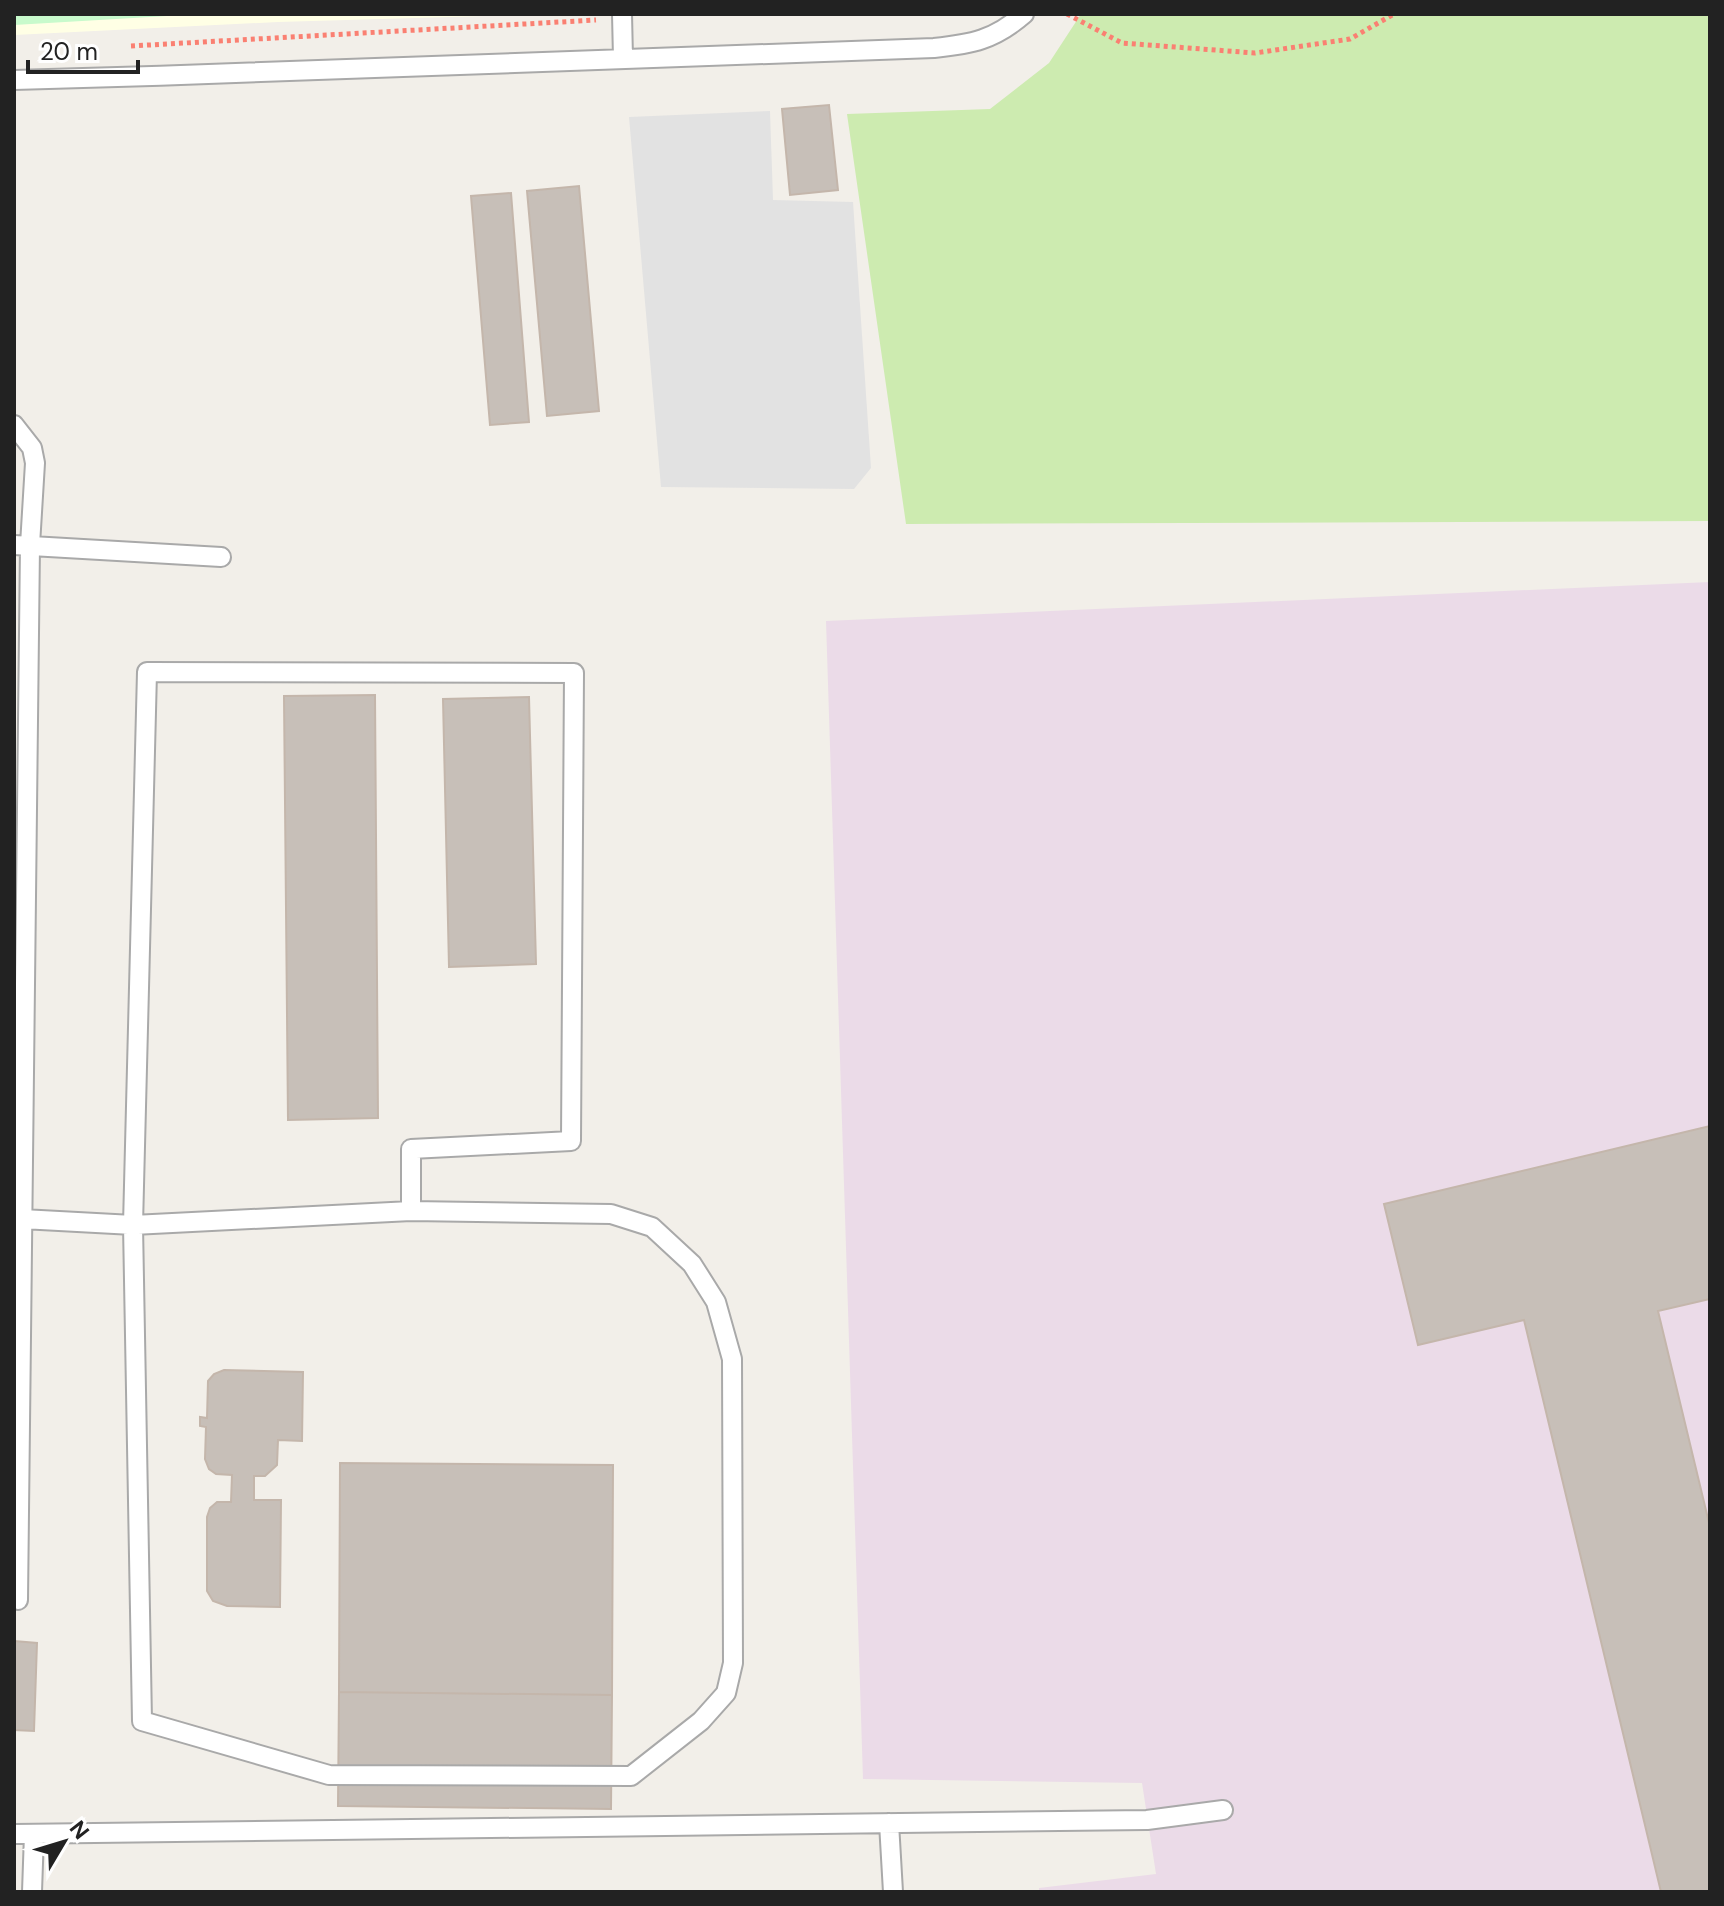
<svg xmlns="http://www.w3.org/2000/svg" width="1724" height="1906" font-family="'DM Sans',sans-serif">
<rect width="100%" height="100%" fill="#f2efe9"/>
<path fill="#ebdbe8" d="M1710 582V1892H1039V1888L1156 1874 1142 1783 863 1779 826 621Z"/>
<path fill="#ffffe5" d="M14 14H557L278 22 14 35Z"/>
<path fill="#cdebb0" d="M1081 14H1710V521L906 524 847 114 990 109 1049 63Z"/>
<path fill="#c8facc" d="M14 14H201L14 25Z"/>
<path fill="#e2e2e2" d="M770 111 773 200 853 202 871 468 854 489 661 487 629 117Z"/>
<path fill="#c7bfb8" stroke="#c4b6ab" stroke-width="2" d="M829 105 838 190 790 195 782 109Z
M579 186 599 411 547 416 527 191Z
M511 193 529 422 490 425 471 196Z
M375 695 378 1118 288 1120 284 696Z
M529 697 536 964 449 967 443 699Z
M1710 1126V1299L1658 1311 1710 1527V1892H1661L1524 1320 1418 1345 1384 1204Z
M224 1370 303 1372 302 1441 278 1440 277 1465 265 1476H254V1500H281L280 1607 227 1606 213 1601 207 1591V1517L210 1508 217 1502H231L232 1475 216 1474 209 1469 205 1459 206 1427 200 1426V1417L207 1418 208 1381 214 1374Z
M340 1463 613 1465 612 1695 339 1692Z
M14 1641 37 1643 34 1731 14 1730Z
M339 1692 612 1695 611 1809 338 1806Z"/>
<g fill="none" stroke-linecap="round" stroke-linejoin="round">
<g stroke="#a9a9a9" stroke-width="22">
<path id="service" d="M622 14 623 58
M14 80C321 72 628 57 934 48 972 44 994 40 1024 14
M14 425 32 448 35 463 30 545 18 1600
M14 545 221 557
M411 1211 611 1214 652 1227 692 1264 716 1302 732 1359 733 1663 726 1693 701 1721 631 1776 329 1775 142 1721 133 1225Z
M22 1219 133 1225 147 672 574 673 571 1141 411 1149V1211
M889 1823 893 1892
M14 1834 1147 1820 1223 1810
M32 1892 34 1834"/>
</g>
<path stroke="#fa8072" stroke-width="5" stroke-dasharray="4 4" stroke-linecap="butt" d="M1067 14 1122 43 1255 53 1350 39 1394 14
M131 46 596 20"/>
<use href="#service" stroke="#fff" stroke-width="18"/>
</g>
<rect width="1724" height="1906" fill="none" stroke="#222222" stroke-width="32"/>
<g transform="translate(64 1842) rotate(52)" stroke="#ffffff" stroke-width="6" paint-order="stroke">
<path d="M0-6L14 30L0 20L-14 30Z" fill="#222222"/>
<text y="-12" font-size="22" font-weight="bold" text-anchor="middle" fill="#222222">N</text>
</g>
<path d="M28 60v12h110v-12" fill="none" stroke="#222222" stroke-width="4"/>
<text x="40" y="60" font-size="24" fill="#222222" stroke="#ffffff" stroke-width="6" paint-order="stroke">20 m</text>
</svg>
